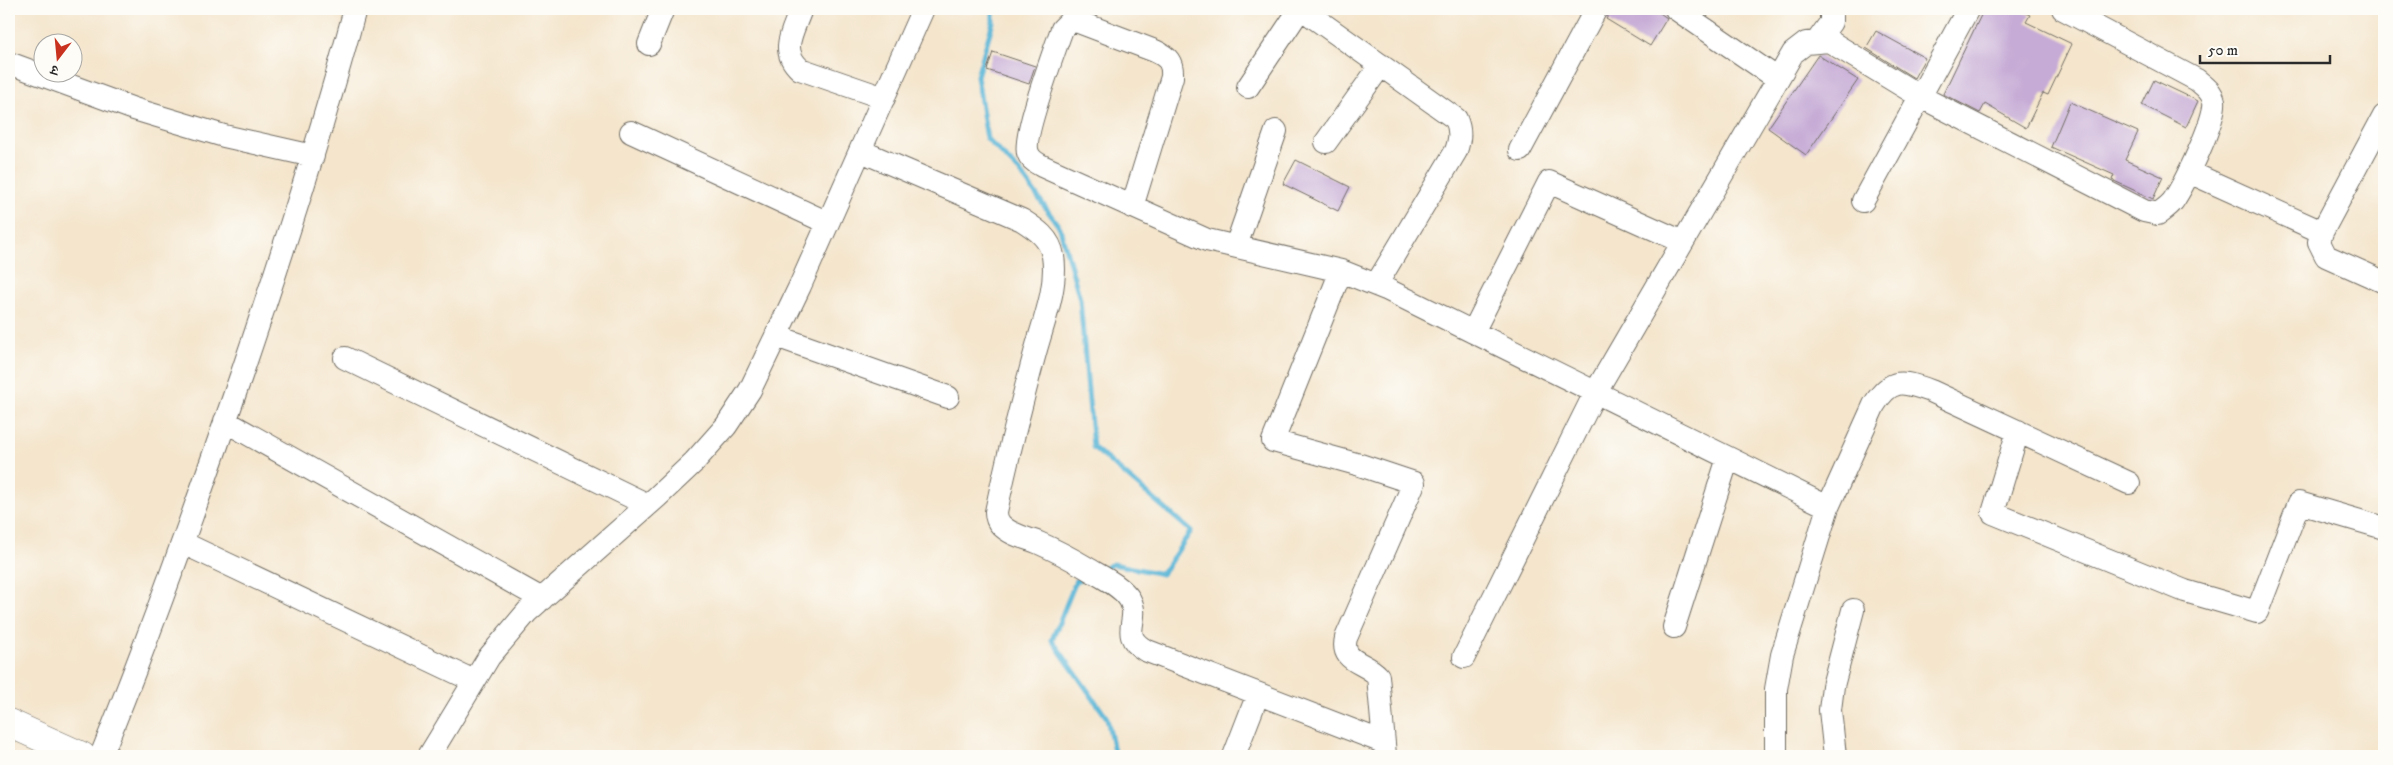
<svg xmlns="http://www.w3.org/2000/svg" width="2393" height="765" font-family="'IM FELL DW Pica','Noto Serif Devanagari',serif">
<rect width="100%" height="100%" fill="#fdfcf7"/>
<filter id="ink" filterUnits="userSpaceOnUse"><feTurbulence type="fractalNoise" baseFrequency=".02" numOctaves="2"/><feDisplacementMap in="SourceGraphic" scale="10" xChannelSelector="R" yChannelSelector="G"/><feConvolveMatrix kernelMatrix="1 2 1 2 8 2 1 2 1" color-interpolation-filters="sRGB"/></filter>
<filter id="wash" filterUnits="userSpaceOnUse"><feTurbulence type="fractalNoise" baseFrequency=".0096" numOctaves="4" result="noise"/><feDisplacementMap in="SourceGraphic" scale="20" xChannelSelector="R" yChannelSelector="G"/><feGaussianBlur stdDeviation="1.12" result="paint"/><feColorMatrix in="noise" values="0 0 0 0 0 0 0 0 0 0 0 0 0 0 0 0 0 1.4 0 .05"/><feComposite in="paint" operator="in"/></filter>
<g filter="url(#wash)">
<rect width="100%" height="100%" fill="#f4e5cc"/>
<g fill="none" stroke-linecap="round" stroke-linejoin="round">
<path stroke="#57b4d5" stroke-width="5" d="M993 9V22L977 76 987 139 1020 172 1060 228 1080 299 1093 447 1191 531 1162 574 1113 564 1103 569
M1089 575 1076 581 1052 640 1107 718 1115 756"/>
</g>
<g id="blocks">
<path fill="#c6abd6" d="M1613 9H1654L1667 18 1650 46 1606 19Z
M1984 9H2016L2030 15 2026 22 2072 44 2048 95 2043 93 2026 128 1985 104 1980 113 1943 94Z
M1876 31 1925 58 1914 78 1866 48Z
M993 52 1035 66 1029 84 987 70Z
M1818 55 1858 80 1806 155 1768 128Z
M2154 80 2198 101 2186 127 2142 105Z
M2070 102 2138 132 2125 160 2163 177 2153 199 2112 180 2114 175 2051 147Z
M1296 160 1350 187 1338 211 1283 184Z"/>
</g>
</g>
<g filter="url(#ink)">
<use href="#blocks" fill-opacity="0" stroke="#716c63" stroke-width="1"/>
<g fill="none" stroke-linecap="round" stroke-linejoin="round">
<g stroke="#716c63" stroke-width="24">
<path id="minor" d="M801 9C793 32 779 50 800 69L884 98
M1302 9 1456 119C1461 131 1460 139 1456 151L1376 285
M1676 9 1778 79
M1818 40 1831 22V9
M649 44 663 9
M9 63 134 109 224 136 313 156
M1248 87 1300 9
M631 132 828 223
M1326 142 1381 65
M1520 150 1596 9
M861 151 1022 220C1036 229 1050 238 1053 256 1058 287 1043 323 1035 353 1021 405 1007 458 996 512 996 517 997 521 1001 525 1010 535 1027 538 1039 543 1055 550 1072 559 1087 568 1100 576 1122 586 1130 600 1141 621 1118 634 1145 650L1383 742
M2189 172 2322 232 2384 116
M1863 201 1968 9
M1132 207 1172 77C1173 62 1168 57 1155 51L1076 21 1068 23 1062 29C1055 49 1022 138 1028 153 1030 159 1036 163 1042 166L1207 240 1341 271 1386 289 1828 507 1782 655 1776 689V756
M2322 232 2319 242 2326 256 2384 282
M1236 246 1276 131
M1341 271 1273 441 1360 465 1414 483 1346 638C1340 663 1365 661 1378 676L1385 755
M1473 332 1549 182 1683 242
M776 336 948 397
M345 358 648 505
M225 421 542 599
M2018 431 1993 513 2185 591 2257 612 2299 503 2384 528
M1828 507 1874 405C1891 377 1903 381 1931 391L2129 483
M183 543 474 681
M1674 627 1728 458
M1464 657 1595 393 1793 53 1806 43 1829 41 1921 97 2144 211 2158 214C2163 210 2169 206 2173 201 2184 185 2217 118 2214 101 2212 91 2204 86 2197 80L2063 9
M101 756C152 631 197 504 241 376 282 255 322 133 355 9
M429 756 489 657 527 612 657 497 694 462 726 426 750 390 800 286 923 9
M1234 756 1258 694
M1835 756 1830 710 1833 686 1853 610"/>
</g>
<g stroke="#716c63" stroke-width="29">
<path id="major" d="M9 723 82 756"/>
</g>
<use href="#minor" stroke="#fff" stroke-width="22"/>
<use href="#major" stroke="#fff" stroke-width="28"/>
</g>
</g>
<rect width="2393" height="765" fill="none" stroke="#fdfcf7" stroke-width="30"/>
<g transform="translate(58 58) rotate(196)"><circle r="24" fill="#fdfcf7" stroke="#a9a8a5"/>
<path d="M0-4L9 19L0 12L-9 19Z" fill="#c8321e"/>
<text y="-8" font-size="14" font-weight="bold" text-anchor="middle" fill="#2b2b2b">उ</text>
</g>
<path d="M2200 55v8h130v-8" fill="none" stroke="#2b2b2b" stroke-width="2.5"/>
<text x="2208" y="55" font-size="15" fill="#2b2b2b" stroke="#fdfcf7" stroke-width="4" paint-order="stroke">50 m</text>
</svg>
